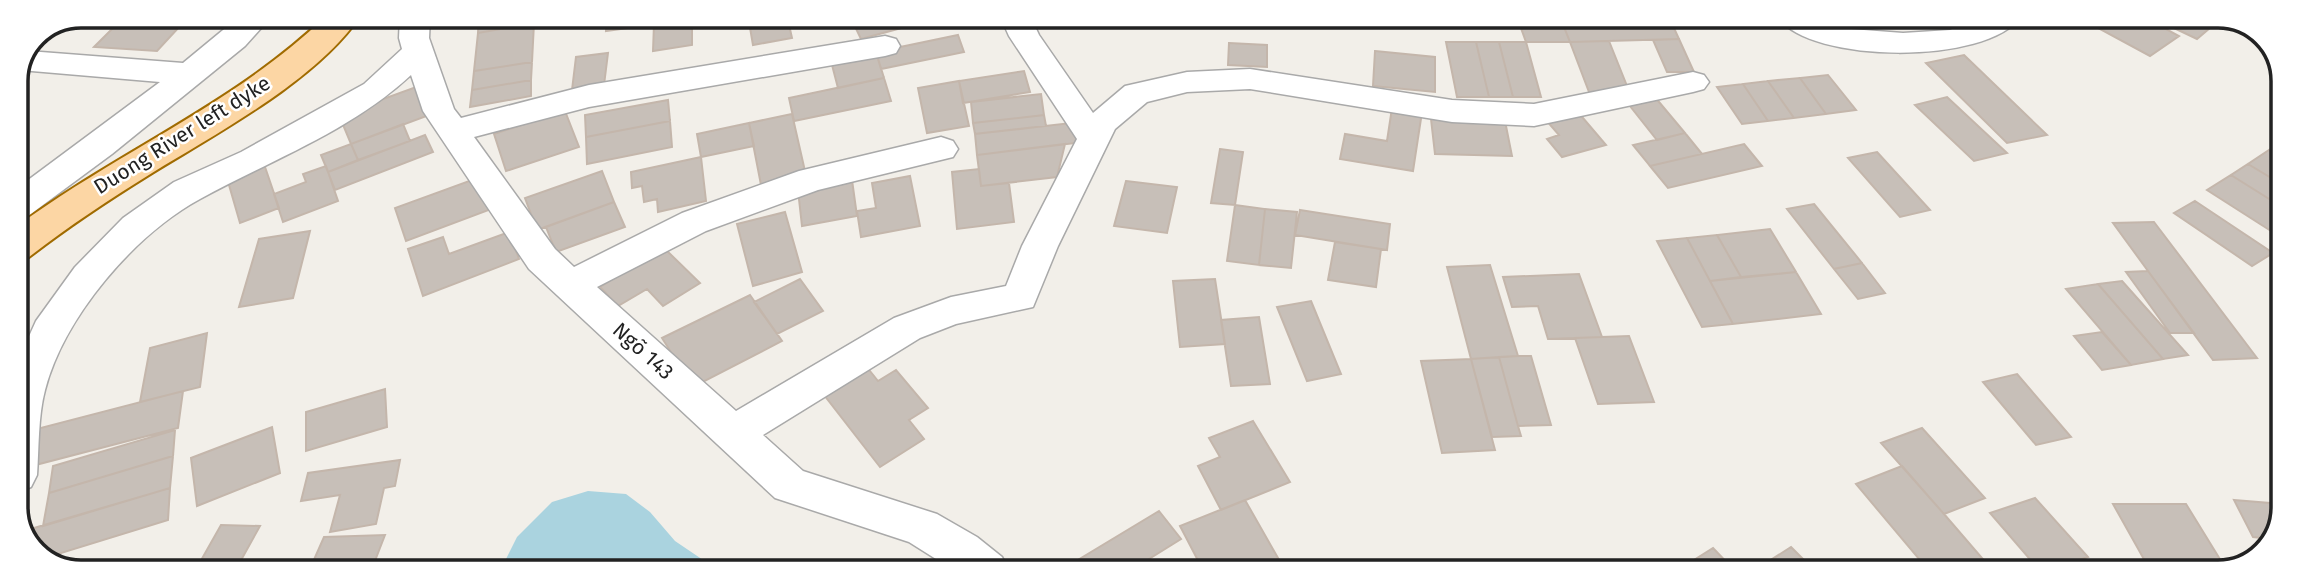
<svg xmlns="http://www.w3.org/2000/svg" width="2299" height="588" font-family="'Fira Sans',sans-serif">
<rect width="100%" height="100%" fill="#f2efe9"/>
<path fill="#aad3df" d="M1804 17H1950C1907 35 1849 30 1804 17Z
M588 491 626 494 650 512 675 541 712 566 727 571H500L517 537 552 502Z"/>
<path fill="#c7bfb8" stroke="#c4b6ab" stroke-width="2" d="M479 16H534V23L478 33Z
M607 16H692V19L606 31Z
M748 16H787L792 38 753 45Z
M850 16H907L912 25 861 39Z
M1187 16H1271V21L1188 22Z
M1517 17H1560L1570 42H1526Z
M1560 17H1669L1679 39 1570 42Z
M2091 17H2144L2179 36 2150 56 2085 21Z
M2151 17H2207L2217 22 2197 39Z
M692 19V45L653 51 654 24Z
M119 22 180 26 157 51 94 47Z
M534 23 532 62 474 71 478 33Z
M958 35 964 52 881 69 876 52Z
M1679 39 1694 72H1667L1653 40Z
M1609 41 1629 91 1589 92 1570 42Z
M1446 42H1476L1489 97H1457Z
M1476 42H1499L1513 97H1489Z
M1499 42H1526L1541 97H1513Z
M1229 43 1267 45V67L1228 65Z
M1375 51 1435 57V92L1373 86Z
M876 52 884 78 838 88 831 61Z
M608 53 604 85 572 90 576 57Z
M1964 55 2047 135 2007 143 1926 63Z
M532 62 531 80 472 90 474 71Z
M27 64V83L16 86 22 66Z
M1024 71 1030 92 963 103 959 81Z
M1828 75 1856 110 1826 114 1800 78Z
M884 78 891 101 794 121 789 98Z
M1800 78 1826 114 1794 118 1768 81Z
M531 80V96L470 107 472 90Z
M959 81 969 126 927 133 918 88Z
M1768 81 1794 118 1768 121 1743 84Z
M27 83 26 107 16 110V86Z
M1743 84 1768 121 1742 124 1717 87Z
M419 86 432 114 351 144 339 115Z
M1041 94 1044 115 973 123 971 102Z
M1654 96 1685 133 1657 140 1626 101Z
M1947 97 2007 153 1974 161 1915 105Z
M668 100 670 121 586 137 585 115Z
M1392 108 1422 112 1413 171 1340 159 1345 134 1387 141Z
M565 111 579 147 506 171 494 134Z
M1577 111 1606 145 1562 157 1547 139 1559 135 1546 120Z
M792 114 807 180 762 190 749 123Z
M1044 115 1046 126 975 134 973 123Z
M1431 119 1505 121 1512 156 1435 154Z
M670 121 672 147 587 164 586 137Z
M1080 122 1084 142 977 155 975 134Z
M749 123 754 146 701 157 697 134Z
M403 124 410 141 358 160 351 144Z
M1685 133 1702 154 1650 166 1633 145Z
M425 135 433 152 335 190 328 172Z
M2281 142 2283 144V185L2248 164Z
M351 144 358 160 328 172 321 155Z
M1065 144 1057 177 981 186 977 155Z
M1744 144 1762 166 1668 188 1650 166Z
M1220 149 1243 152 1235 205 1211 203Z
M1877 152 1930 210 1900 217 1848 158Z
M701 157 706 201 658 212 657 199 644 202 642 186 632 188 631 172Z
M264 164 279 208 240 223 227 178Z
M2248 164 2283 185 2282 207 2231 175Z
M326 166 338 201 283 222 274 194 306 182 303 174Z
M979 169 981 186 1009 183 1014 222 957 229 952 172Z
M602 171 614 202 537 230 525 198Z
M2231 175 2282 207V238L2207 190Z
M483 176 494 208 406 241 395 208Z
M910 176 920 226 861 237 857 211 876 208 872 183Z
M852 180 857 216 802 226 798 190Z
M1126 181 1177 187 1167 233 1114 226Z
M2195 201 2273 253 2252 266 2174 213Z
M614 202 625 227 556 252 546 227Z
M1814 204 1862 263 1834 269 1787 209Z
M1235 205 1265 209 1259 265 1227 261Z
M1265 209 1297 212 1291 268 1259 265Z
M1300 210 1390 224 1387 250 1295 235Z
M785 212 802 272 753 286 737 224Z
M2154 222 2257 358 2213 360 2113 223Z
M1770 229 1796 272 1741 277 1717 235Z
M310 231 293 298 239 307 259 239Z
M509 232 519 259 423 296 408 249 443 237 449 254Z
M1717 235 1741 277 1710 281 1687 238Z
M1687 238 1733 324 1702 327 1657 241Z
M1335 242 1381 249 1376 287 1328 280Z
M664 248 700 283 663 306 647 289 618 306 600 287Z
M1862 263 1885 293 1858 299 1834 269Z
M1490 265 1518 356 1471 359 1447 267Z
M2148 271 2194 333H2170L2126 272Z
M1796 272 1821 314 1733 324 1710 281Z
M1579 274 1602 337 1548 339 1538 306 1512 307 1503 277Z
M800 279 823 311 777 334 754 302Z
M1215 279 1225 344 1180 347 1173 281Z
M2122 281 2188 355 2163 359 2098 284Z
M2098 284 2163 359 2131 365 2066 289Z
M750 295 782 341 693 387 662 338Z
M1311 301 1341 374 1307 381 1277 307Z
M1259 317 1270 384 1231 386 1221 320Z
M2102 332 2131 365 2102 370 2074 336Z
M207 333 200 387 140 402 150 348Z
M1629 336 1654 402 1598 404 1575 338Z
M1518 356H1531L1551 425 1518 426 1499 357Z
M1499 357 1518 426 1521 436 1492 437 1471 359Z
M1471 359 1495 450 1442 453 1421 361Z
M866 366 878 381 896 370 928 408 909 420 924 439 880 467 821 391Z
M2017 374 2071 437 2036 445 1983 382Z
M385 389 387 427 306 451V412Z
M183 391 178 428 20 469 29 431Z
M1253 421 1290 482 1221 510 1198 466 1220 457 1209 438Z
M272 427 280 473 197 506 191 458Z
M1922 428 1985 498 1944 514 1881 443Z
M175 430 173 456 49 493 53 466Z
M173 456 170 488 43 526 49 493Z
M400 460 395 486 384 488 376 524 330 532 340 495 301 501 308 473Z
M1902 466 1944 514 1994 572H1930L1856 484Z
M170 488 168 520 45 558 32 550 26 537 27 530Z
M2035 498 2088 557 2041 572 1990 513Z
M1245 500 1286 572H1204L1180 526Z
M2234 500 2282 504V520L2271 539 2253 537Z
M2113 504H2186L2226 569 2150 570Z
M1159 511 1181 539 1128 572H1058Z
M221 525 260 526 235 571H195Z
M385 535 371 571H309L324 537Z
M1791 547 1816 572H1752Z
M1713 548 1736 572H1675Z"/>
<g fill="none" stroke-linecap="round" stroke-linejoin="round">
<g stroke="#a9a9a9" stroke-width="3">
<path id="street" d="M240 16H272L245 46 112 154 28 216 16 219V189L160 82 20 70 28 51 183 63Z
M400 16H430L429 38 454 109 461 118 589 85 885 36 896 39 900 46 896 53 885 56 589 107 474 137 555 249 574 267 682 213 799 171 941 137 953 141 958 149 953 157 818 190 706 231 597 287 736 411 894 318 951 297 1006 286 1022 246 1077 139 1009 36 1000 16H1030L1039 35 1093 113 1125 86 1187 72 1250 69 1452 100 1534 104 1693 72 1704 75 1709 82 1704 89 1693 92 1534 126 1452 122 1250 89 1187 92 1147 102 1115 129 1058 246 1033 307 956 324 920 338 763 435 803 471 937 514 977 537 1002 557 1009 571H955L909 542 775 498 529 269 423 111 411 75C351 131 271 160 200 199 134 235 64 317 45 390 38 416 39 448 37 475L31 487 16 493V365L36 321 75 267 123 218 174 182 241 152 364 84 402 49 399 38Z
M1778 17H1814L1851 29 1903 33 1950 30 1982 17H2020C1988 65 1809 64 1778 17Z"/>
</g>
<g stroke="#a06b00" stroke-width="4">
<path id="primary" d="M326 16H360C317 80 217 133 152 173 110 199 69 226 29 257L16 261V227C117 152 235 104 326 16Z"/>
</g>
<use href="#street" fill="#fff" fill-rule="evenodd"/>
<use href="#primary" fill="#fcd6a4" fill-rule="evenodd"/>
</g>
<g text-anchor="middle" stroke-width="5" stroke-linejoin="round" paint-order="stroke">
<g font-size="21" fill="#222" stroke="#fff">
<text transform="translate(182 135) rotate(-32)" y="7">Duong River left dyke</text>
<text transform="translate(643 351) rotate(42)" y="7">Ngõ 143</text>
</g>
</g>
<path d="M0 0H2299V588H0ZM81 28H2218A53 53 0 0 1 2271 81V507A53 53 0 0 1 2218 560H81A53 53 0 0 1 28 507V81A53 53 0 0 1 81 28Z" fill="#fff" fill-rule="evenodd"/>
<path fill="none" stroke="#222" stroke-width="3.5" d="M81 28H2218A53 53 0 0 1 2271 81V507A53 53 0 0 1 2218 560H81A53 53 0 0 1 28 507V81A53 53 0 0 1 81 28Z"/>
</svg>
